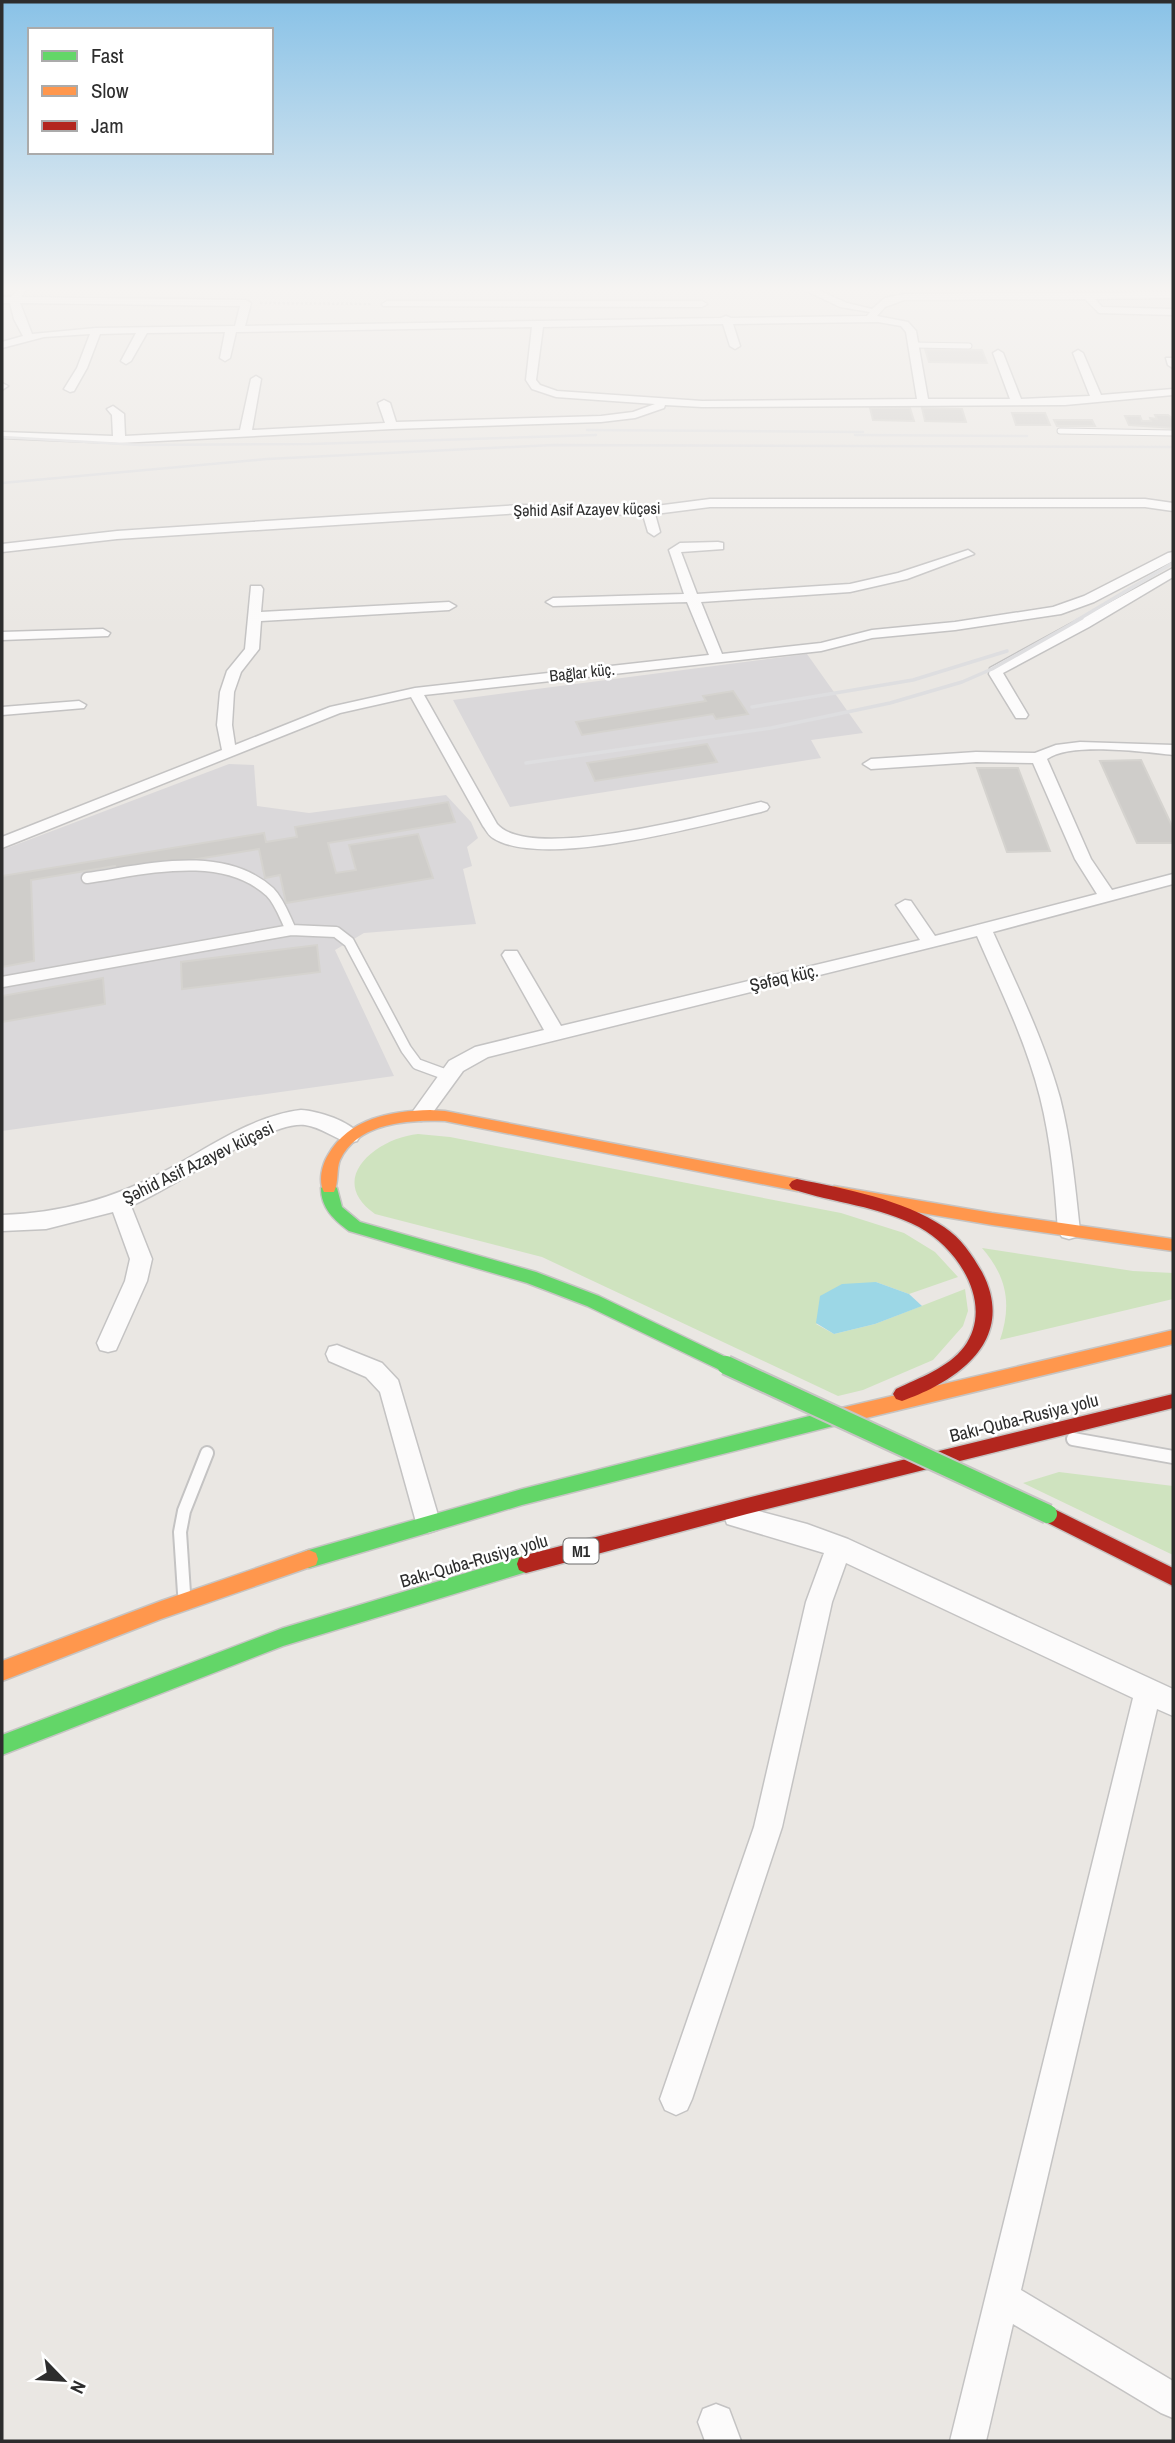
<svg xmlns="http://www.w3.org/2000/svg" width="1175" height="2443" font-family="'Archivo Narrow',sans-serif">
<rect width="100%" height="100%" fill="#eae7e3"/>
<path fill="#dad8da" d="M807 654 863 733 811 740 821 758 510 807 453 700Z
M229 764 254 765 257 806 309 813 446 795 471 822 478 838 467 847 472 866 463 869 476 924 364 933 335 950 394 1076 2 1131V850Z"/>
<path fill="#cfe3bf" d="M418 1134 450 1137 841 1213 904 1233 935 1252 958 1277 909 1294 876 1282 816 1324 834 1334 875 1324 965 1289 968 1311 963 1326 933 1360 863 1390 838 1396 542 1257 375 1214C325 1179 377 1138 418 1134Z
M982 1248 1133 1271 1173 1273V1299L1000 1340C1012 1304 1007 1277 982 1248Z
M1059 1472 1173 1486V1555L1023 1483Z"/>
<path fill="#9cd7e6" d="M876 1282 909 1294 922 1306 875 1324 834 1334 816 1323 820 1296 842 1284Z"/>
<path fill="#cfcdca" stroke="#d5d3cf" stroke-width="2" d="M925 349 982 350 987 363 929 362Z
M870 408H910L914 421 873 420Z
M922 408 962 409 966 422 925 421Z
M1012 413H1045L1050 425H1016Z
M1155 415H1168L1173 419V428L1129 425 1125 416H1140L1142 421H1151L1150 418 1157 419Z
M1054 420H1092L1095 426H1057Z
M733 691 748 714 716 719 713 714 582 735 576 722 706 701 703 696Z
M707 744 717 762 595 781 587 763Z
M1141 760 1173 828V843H1137L1100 761Z
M977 768H1018L1050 851 1007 852Z
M448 802 455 822 328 843 336 873 356 870 349 845 418 834 433 878 286 903 280 875 265 878 259 849 116 872 115 866 31 880 34 961 2 967V876L264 833 266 842 297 837 295 827Z
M317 945 320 972 182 989 181 962Z
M103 978 105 1004 2 1022V996Z"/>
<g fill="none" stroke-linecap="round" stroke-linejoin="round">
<g stroke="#c4c3c3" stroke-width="7">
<path id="lane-far2" d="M915 345 969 346
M1060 431 1173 433"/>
</g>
<g stroke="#c4c3c3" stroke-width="13">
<path id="lane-far1" d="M87 878C144 870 222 848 270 892 280 902 285 918 291 930L336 932 349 942 406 1049 417 1064 447 1075
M2 982 291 930"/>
</g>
<g stroke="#c4c3c3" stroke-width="16">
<path id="lane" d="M1073 1439 1173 1457
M184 1593 180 1532 184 1511 207 1453"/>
</g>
<g stroke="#c4c3c3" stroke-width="3">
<path id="street" d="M796 286H809L847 303 872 309 885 298 904 294 1173 292V298L1095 299 1102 307 1173 309V315L1099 313 1085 299 904 300 885 307 877 316 908 322 916 331 928 399H1010L993 353 998 350 1003 353 1021 399 1090 396 1073 353 1078 350 1083 353 1101 395 1173 389V395L1065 405 702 407 665 405 664 408 635 418 601 422 392 429 119 443 2 438V432L113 436 112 415 107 409 113 406 124 414 125 436 240 430 251 379 256 376 261 379 252 430 385 423 378 403 384 400 390 403 396 422 601 416 633 412 655 404 556 397 532 389 526 380 532 327 236 332 230 358 225 361 220 358 225 332 147 333 131 361 126 364 121 361 136 333 100 334 87 368 74 391 70 392 64 389 77 368 90 334 44 337 2 348V342L23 336 14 319 10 303H2V297H11L21 287 26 290 21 297 246 300 251 303 245 326 721 318 726 316 731 318 867 316 870 312 840 307ZM20 303 240 306 235 326 96 328 32 334ZM878 322 901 326 906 332 917 399 702 401 557 391 540 385 536 380 543 327 723 324 730 346 735 349 740 346 733 324Z
M387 301H702L707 304 702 307 383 306 382 304Z
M1166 358H1173V368L1168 365Z
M2 383 8 386 2 390Z
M710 499H1145L1173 503V511L1145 507H710L655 514 660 532 654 536 648 532 643 515 521 513 117 539 2 552V544L117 531 282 520 521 505 648 507Z
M718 542 723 543V549L681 552 697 594 850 584 898 573 968 550 974 554 907 579 850 592 701 602 722 654 821 643 872 630 955 622 1053 607 1084 596 1168 553 1173 552V561L1094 602 1061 614 955 630 872 638 821 651 424 695 497 824C530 863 713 813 761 802L767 804 769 807 767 810 761 812C703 825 543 870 493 838 489 836 486 830 483 826L411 697 340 713 2 848V837L222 750 217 725 220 692 227 671 245 649 251 586H261L263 589 261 612 449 602 456 606 449 610 261 621 259 649 241 672 234 692 232 725 235 745 330 707 415 688 709 655 687 602 553 606 546 602 553 598 684 594 669 550 680 543Z
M1173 568V577L1089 627 1003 673 1028 715 1026 718H1016L989 674 990 668Z
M103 629 110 633 108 636 2 640V632Z
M79 701 86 705 84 708 2 715V707Z
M1080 742 1173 745V755C1144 752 1071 742 1047 759L1091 859 1112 890 1173 874V884L993 932C1017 986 1044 1040 1060 1098 1071 1141 1075 1186 1080 1231L1076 1237 1069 1239 1062 1237 1058 1231C1055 1186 1051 1141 1040 1097 1026 1041 1000 989 977 936L488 1057 463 1071 428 1119 421 1121 414 1119 411 1114 449 1061 475 1047 544 1030 502 955 505 951H517L561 1026 920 940 896 905 905 900 911 901 935 936 1097 894 1075 859 1033 763 976 762 871 769 863 764 871 759 976 752 1035 753 1056 745Z
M301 1110C318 1111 351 1121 360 1136L357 1141 350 1143C335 1139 321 1127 305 1125 269 1120 172 1189 131 1206L152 1259 147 1281 116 1350 108 1352 100 1350 97 1343 125 1281 130 1259 113 1212 46 1229 2 1231V1215C61 1213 113 1199 165 1171 209 1148 251 1116 301 1110Z
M337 1345 382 1363 398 1380 440 1522 437 1530 428 1533 419 1530 416 1522 380 1392 366 1377 329 1361 326 1354 329 1347Z
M736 1505 807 1524 848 1539 1173 1689V1716L1157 1709 1021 2290 1173 2381V2418L1161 2413 1013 2324 986 2441H950L1133 1698 846 1563 832 1602 782 1827 692 2099 687 2110 676 2115 665 2110 660 2099 754 1827 806 1602 824 1553 727 1524 724 1516 727 1508Z
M716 2404 729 2409 741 2441H705L698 2422 703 2409Z"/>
</g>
<g stroke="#c6c4c3" stroke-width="3">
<path id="fast" d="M329 1182 337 1188 342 1207 360 1222 536 1272 599 1296 732 1360 735 1365 732 1370 726 1372 720 1370 587 1306 527 1283 349 1231C334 1220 321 1208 321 1188Z
M837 1409 843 1412 846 1417 843 1422 837 1425 522 1505 309 1568 302 1565 300 1559 302 1553 309 1550 522 1489Z
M526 1555 533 1558 535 1564 533 1570 283 1646 2 1755V1735L283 1628Z"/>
</g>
<g stroke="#c6c4c3" stroke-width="3">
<path id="slow" d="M430 1110 445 1111 797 1179 805 1185 797 1191 445 1121C409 1120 358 1122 340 1160 336 1170 339 1182 334 1192H324C318 1181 322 1165 328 1155 349 1118 391 1111 430 1110Z
M834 1186 992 1213 1173 1239V1251L992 1225 834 1198 826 1192Z
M1173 1330V1344L837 1425 831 1422 828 1417 831 1412 837 1409Z
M309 1550 316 1553 318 1559 316 1565 161 1619 2 1681V1661L161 1601Z"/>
</g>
<g stroke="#c6c4c3" stroke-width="3">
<path id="jam" d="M797 1179C846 1189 902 1199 944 1227 961 1238 972 1255 982 1272 1017 1339 959 1381 902 1401L896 1399 893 1394 896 1389C919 1378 948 1368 964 1347 995 1305 959 1249 919 1227 879 1206 834 1203 792 1189L789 1185 792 1181Z
M1173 1394V1408L747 1514 526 1573 519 1570 517 1564 519 1558 526 1555 747 1498Z
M1048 1506 1173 1568V1586L1042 1520 1039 1514 1042 1508Z"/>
</g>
<path stroke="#c8c8c8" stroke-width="2.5" stroke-dasharray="2.5 2" stroke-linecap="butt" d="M260 303 371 304"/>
<use href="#lane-far2" stroke="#fcfbfb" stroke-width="5"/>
<use href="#lane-far1" stroke="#fcfbfb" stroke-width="10"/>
<use href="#lane" stroke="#fcfbfb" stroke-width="12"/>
<use href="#street" fill="#fcfbfb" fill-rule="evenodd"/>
<use href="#fast" fill="#63d668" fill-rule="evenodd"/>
<use href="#slow" fill="#ff974d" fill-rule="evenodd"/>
<use href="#jam" fill="#b3261e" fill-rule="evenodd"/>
<path stroke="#dedee0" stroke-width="2.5" d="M587 430 863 432
M855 435 1027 436
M2 437 140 445 311 444 596 435
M2 483 267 459 553 445 1173 447"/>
<path stroke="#dedee0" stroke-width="3.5" d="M1074 622 1173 563
M752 707 913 680 1007 651
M526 763 771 728 890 703 962 682 992 669 1082 618"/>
<g stroke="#c6c4c3" stroke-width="22" stroke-linecap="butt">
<path id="fast-bridge" d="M726 1365 1048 1514"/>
</g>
<use href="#fast-bridge" stroke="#63d668" stroke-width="18"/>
</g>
<linearGradient id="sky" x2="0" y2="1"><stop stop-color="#89c2e7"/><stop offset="0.46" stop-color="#f6f4f2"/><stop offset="1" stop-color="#f6f4f2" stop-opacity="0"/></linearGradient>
<rect width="1175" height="628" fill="url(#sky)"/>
<g text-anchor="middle" stroke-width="5" stroke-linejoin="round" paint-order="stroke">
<g font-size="16" fill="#2d2d2d" stroke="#fff">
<text transform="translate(587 509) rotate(-1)" y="6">Şəhid Asif Azayev küçəsi</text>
<text transform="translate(582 672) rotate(-6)" y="6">Bağlar küç.</text>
</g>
<rect fill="#fff" stroke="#6c6c6c" stroke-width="2" x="563.5" y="1538.5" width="35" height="25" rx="5"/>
<g font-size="16" font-weight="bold" fill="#2d2d2d">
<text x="581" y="1557">M1</text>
</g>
<g font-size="18" fill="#2d2d2d" stroke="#fff">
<text transform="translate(784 978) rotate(-13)" y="6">Şəfəq küç.</text>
<text transform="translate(198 1163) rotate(-26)" y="6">Şəhid Asif Azayev küçəsi</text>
<text transform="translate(1024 1418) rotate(-14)" y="6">Bakı-Quba-Rusiya yolu</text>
<text transform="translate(474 1561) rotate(-16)" y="6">Bakı-Quba-Rusiya yolu</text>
</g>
</g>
<rect width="1175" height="2443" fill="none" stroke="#2d2d2d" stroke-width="7"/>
<rect x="28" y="28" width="245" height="126" fill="#ffffff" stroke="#ababab" stroke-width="2"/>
<rect x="42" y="51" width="35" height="10" fill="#63d668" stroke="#ababab" stroke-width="2"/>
<text x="91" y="63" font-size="21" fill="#2d2d2d">Fast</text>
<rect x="42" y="86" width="35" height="10" fill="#ff974d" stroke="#ababab" stroke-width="2"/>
<text x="91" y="98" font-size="21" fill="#2d2d2d">Slow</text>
<rect x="42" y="121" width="35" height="10" fill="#b3261e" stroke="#ababab" stroke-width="2"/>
<text x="91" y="133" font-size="21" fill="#2d2d2d">Jam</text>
<g transform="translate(63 2380) rotate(115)" stroke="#ffffff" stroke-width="5" paint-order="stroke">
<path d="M0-5L12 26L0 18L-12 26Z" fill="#2d2d2d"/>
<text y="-10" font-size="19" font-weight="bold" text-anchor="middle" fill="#2d2d2d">N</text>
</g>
</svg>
